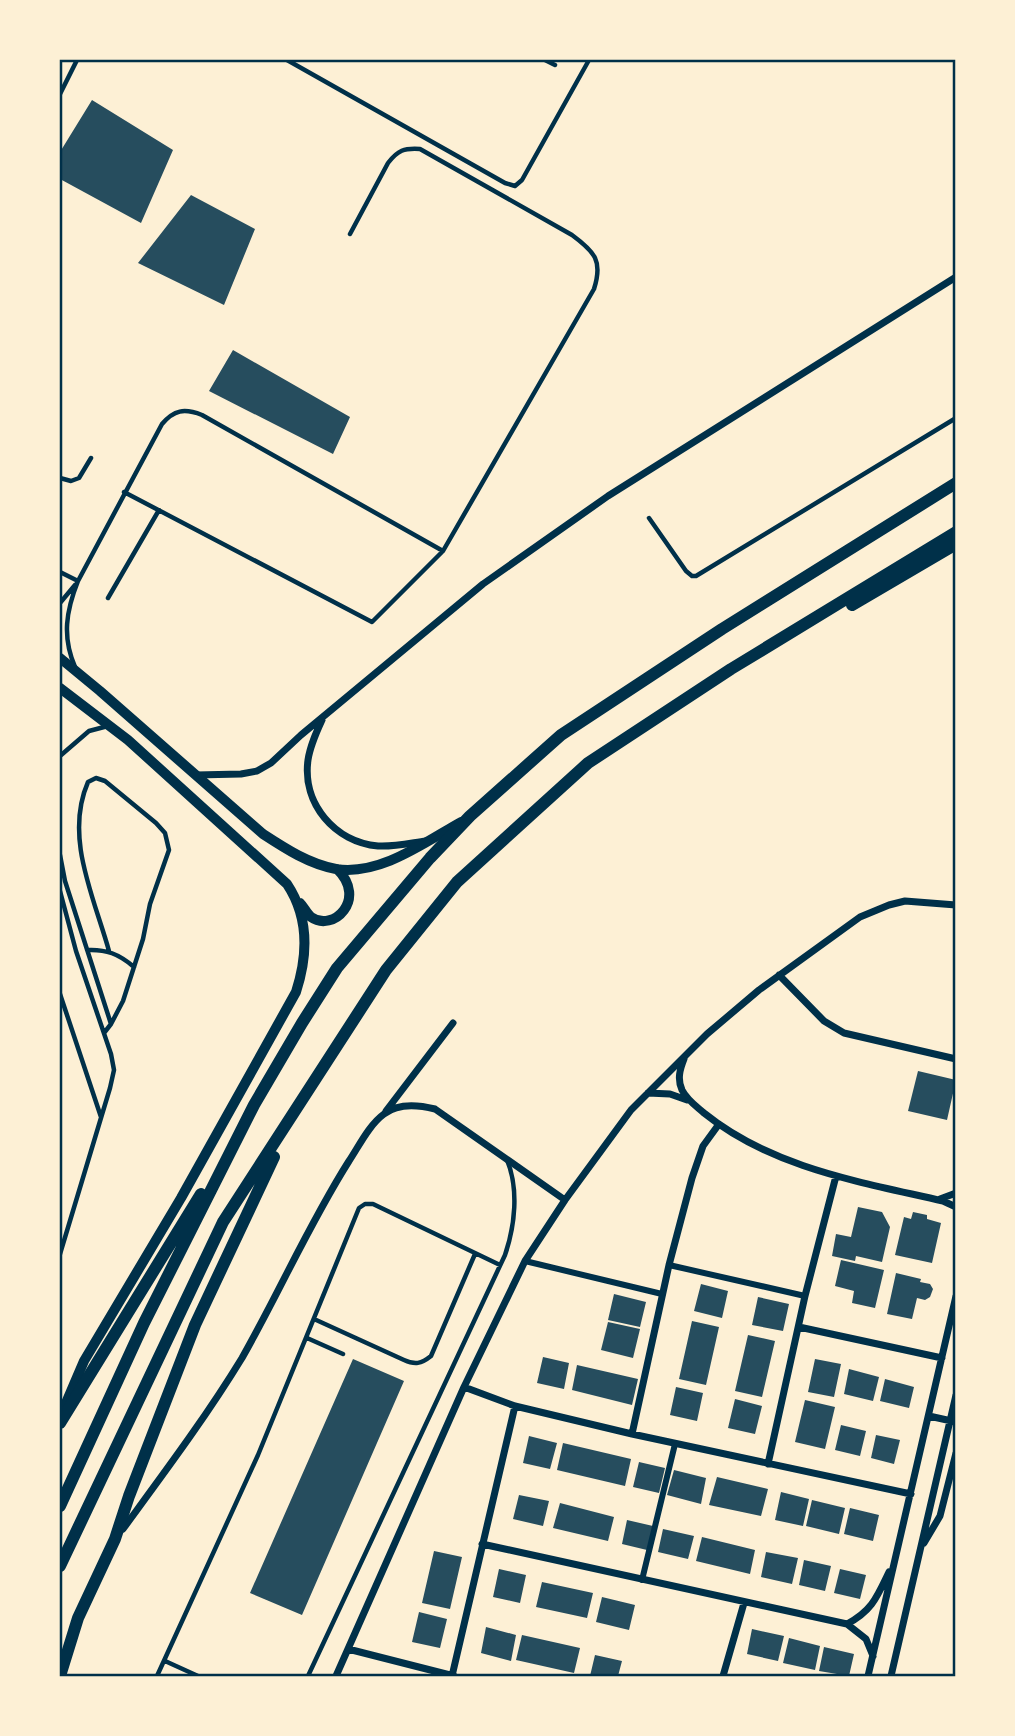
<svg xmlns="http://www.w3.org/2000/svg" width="1015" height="1736" font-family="Poppins,sans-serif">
<rect width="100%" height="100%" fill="#fdf0d5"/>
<path fill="#264d5e" d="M92 100 173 150 141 223 60 179V152Z
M191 195 255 229 224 305 138 263Z
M233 350 350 417 333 454 209 391Z
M918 1071 956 1080 947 1120 908 1111Z
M858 1207 882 1212 890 1227 882 1262 856 1256 855 1261 832 1256 836 1234 851 1237Z
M913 1212 927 1215V1219L941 1223 932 1263 895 1255 904 1217 911 1219Z
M841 1260 884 1270 875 1308 852 1303 854 1291 835 1286Z
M896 1273 921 1279 920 1282 930 1284 933 1289 930 1297 925 1300 917 1298 912 1319 887 1314Z
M701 1284 728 1291 722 1318 694 1311Z
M614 1294 646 1302 640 1327 608 1320Z
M758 1297 789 1304 783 1331 752 1325Z
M692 1321 719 1327 706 1385 679 1379Z
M608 1322 640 1329 633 1358 601 1350Z
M748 1335 775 1341 762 1397 735 1391Z
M543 1357 569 1363 564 1389 537 1383Z
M353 1359 404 1381 302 1615 250 1593Z
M815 1359 841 1364 834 1397 808 1392Z
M577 1365 638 1379 632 1405 572 1390Z
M849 1369 879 1377 873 1401 844 1394Z
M885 1379 914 1387 909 1408 880 1401Z
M676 1387 703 1393 697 1421 670 1415Z
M735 1399 762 1406 755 1434 728 1428Z
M805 1400 835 1407 825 1449 795 1442Z
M841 1425 866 1431 860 1456 835 1450Z
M876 1435 900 1440 894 1464 871 1458Z
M529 1436 557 1443 550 1469 523 1463Z
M563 1443 631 1459 625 1486 557 1470Z
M639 1462 665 1468 659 1493 633 1487Z
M674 1470 706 1478 701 1504 667 1495Z
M717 1477 768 1489 761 1516 709 1505Z
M781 1492 809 1499 803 1526 775 1520Z
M519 1495 549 1501 543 1526 513 1519Z
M812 1500 845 1508 839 1534 806 1526Z
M560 1503 614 1517 608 1541 553 1528Z
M850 1508 879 1515 873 1541 844 1534Z
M627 1520 653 1526 647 1550 622 1544Z
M663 1529 694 1536 688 1559 658 1552Z
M702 1537 755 1550 750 1574 696 1561Z
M434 1551 462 1557 450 1609 422 1603Z
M766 1552 798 1558 792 1584 761 1577Z
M804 1560 831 1566 825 1591 799 1585Z
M499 1569 526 1575 520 1603 493 1597Z
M840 1569 866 1575 860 1599 834 1593Z
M542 1582 593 1593 587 1618 536 1607Z
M602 1597 635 1605 629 1630 596 1622Z
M419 1612 447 1619 440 1648 412 1642Z
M486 1627 516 1635 511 1661 481 1653Z
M752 1629 784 1636 778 1661 747 1654Z
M522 1635 580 1648 574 1673 516 1660Z
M789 1638 820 1646 815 1670 783 1663Z
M824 1647 854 1654 849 1676 819 1671Z
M595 1655 622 1661 618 1676H590Z"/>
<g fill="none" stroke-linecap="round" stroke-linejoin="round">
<path stroke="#003049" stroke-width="4.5" d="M287 60 505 183 515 186 522 180 589 60
M545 60 555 65
M60 94 77 60
M60 478 71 481 79 478 91 458
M124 492 372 622 443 551 594 289C603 261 595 252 572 235L420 149C404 148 398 150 388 163L350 234
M649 518 686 571 692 576H696L956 418
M60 572 78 581
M108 598 159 510
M60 603 75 585
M75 667C62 637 66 611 78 581L162 424C174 410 184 408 202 415L443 551
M60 756 89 731 108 726
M60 855 65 881 111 1024 104 1033
M60 891 76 951 111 1054 114 1070 110 1088 60 1254
M87 950C106 949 119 954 134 967
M109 951C94 897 64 837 88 782L96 778 105 781 156 823 165 833 169 850 150 904 143 939 123 1001 111 1024
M60 994 101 1117
M314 1319 404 1360C415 1365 421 1364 431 1356L475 1254
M307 1338 343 1354
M165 1661 198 1676
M157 1676 258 1455 359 1208 365 1204H373L500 1265
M308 1676 505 1255C515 1226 519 1189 507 1160"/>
<path stroke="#003049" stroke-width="6" d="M525 1261 662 1294
M669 1265 805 1296
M642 1580 675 1444"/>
<path stroke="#003049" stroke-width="7" d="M322 720C316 733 310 746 308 760 302 804 335 842 378 846 394 847 411 843 426 841
M196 775 241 774 257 771 271 763 301 735 483 584 608 496 956 277
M779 975 824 1021 844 1033 956 1059
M684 1059C680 1069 677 1079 682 1090 687 1100 696 1106 704 1113 772 1168 861 1182 943 1201L956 1207
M648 1093 670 1094 687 1100
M386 1111 453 1023
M940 1199 956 1193
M799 1327 942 1358
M464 1387 515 1406 632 1434 911 1494
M929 1416 956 1422
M632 1434 669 1265 692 1178 703 1146 719 1124
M768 1464 805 1296 836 1176
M123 1529C164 1473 206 1417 242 1358 279 1293 309 1224 349 1161 359 1146 369 1125 384 1114 398 1103 419 1105 435 1109L565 1200
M924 1543 940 1516 956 1453
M482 1544 847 1624 866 1639 873 1656
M847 1624C872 1611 877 1597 889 1572
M348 1649 454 1676
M336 1676 464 1387 525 1261 565 1200 631 1110 707 1034 759 990 860 917 889 905 905 901 956 905
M452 1676 515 1406
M723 1676 744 1603
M868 1676 956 1296
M891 1676 956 1395"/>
<path stroke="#003049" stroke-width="10" d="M60 658 100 691 263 834C286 849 309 864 336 869 380 876 425 842 461 822
M60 688 128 740 287 884C309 917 308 955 296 992L181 1198 84 1361 63 1410
M300 903C304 907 307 914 311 917 333 933 368 899 337 869"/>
<path stroke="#003049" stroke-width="12" d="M852 605 956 544
M60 1423 201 1194
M60 1506 144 1323 254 1105 302 1023 337 968 430 858 470 816 561 735 722 629 956 483
M60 1566 223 1222 386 970 457 882 588 763 731 669 956 532
M60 1676 78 1618 115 1539 129 1496 195 1325 274 1157"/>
</g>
<rect width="1015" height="1736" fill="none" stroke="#fdf0d5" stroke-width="122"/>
<rect x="61" y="61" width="893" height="1614" fill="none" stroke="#003049" stroke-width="2.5"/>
</svg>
